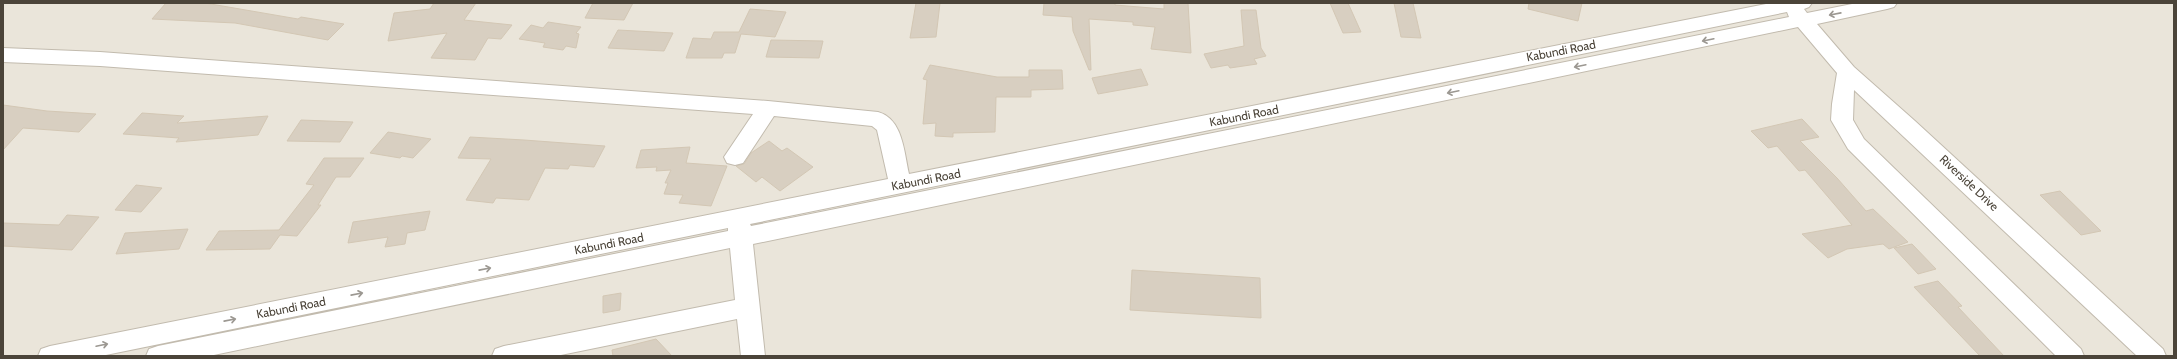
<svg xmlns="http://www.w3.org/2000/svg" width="2177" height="359" font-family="Cabin,sans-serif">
<rect width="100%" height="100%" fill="#f6f3ec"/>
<path fill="#eae5da" d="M3 3H2174V356H3Z"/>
<path fill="#d8cfc1" stroke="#d3c7b4" d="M166 3H205L298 19 301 17 344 24 328 40 235 23 152 19Z
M434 3H476L464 20 512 25 501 39 488 38 475 60 431 58 447 33 388 41 394 13 430 9Z
M593 3H633L624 20 585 18Z
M916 3H940L936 37 910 38Z
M1044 3H1115V5L1164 9V3H1188L1191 53 1151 49 1155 27 1133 25V22L1089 19 1091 70H1089L1073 31 1072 17 1043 15Z
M1330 3H1348L1361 32 1343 33Z
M1394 3H1413L1421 38 1401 37Z
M1529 3H1582L1578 21 1528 9Z
M750 9 786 12 775 37 741 34 735 53H724L722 58H686L693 38 711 39 714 32H739Z
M1241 10H1256L1261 48 1266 56 1254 59 1257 64 1230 68 1228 65 1211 68 1204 54 1244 46Z
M548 22 581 27 576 33 579 34 576 48 566 46 563 50 543 47 545 43 519 39 531 25 543 28Z
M618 30 673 33 664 51 608 48Z
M771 40 823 41 819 58 766 57Z
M930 65 997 77H1029V70H1062L1063 89 1031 90V97H996L995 132 953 133V137L935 136 936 123 923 124 927 80 923 79Z
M1141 69 1148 85 1098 94 1092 78Z
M3 105 47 111 96 114 79 132 23 128 3 150Z
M142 113 184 116 177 123 268 116 258 135 176 142 179 138 123 134Z
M1802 119 1819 137 1800 141 1837 178 1866 211 1873 209 1908 242 1889 249 1883 244 1847 249 1828 258 1802 234 1852 225 1805 170 1799 171 1777 146 1768 148 1751 131Z
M301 120 353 122 340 142 287 141Z
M388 132 431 139 413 158 402 156 400 158 370 153Z
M470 137 524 140 605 146 594 167 570 165 568 169 545 168 529 200 496 198 493 203 466 200 491 159 458 158Z
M769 141 782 151 787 148 813 167 780 191 762 177 756 182 736 166 744 164 751 153Z
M690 147 686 163 727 166 711 206 679 203 683 195 664 194 668 183H665L671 170 656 171 657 167 636 168 641 150Z
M324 158H364L350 177H336L318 205H321L297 236 280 235 270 249 206 250 219 231 279 230 314 185 306 184Z
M136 185 162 188 141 212 115 210Z
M2060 191 2101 231 2081 235 2040 195Z
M430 211 425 230 407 233 405 244 385 247 388 237 348 243 353 222Z
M67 215 99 217 72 250 3 246V223L59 225Z
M188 229 179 249 116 254 125 233Z
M1912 244 1936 269 1918 274 1894 248Z
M1132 270 1260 278 1261 318 1130 310Z
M1938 281 1962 306 1958 307 2004 356H1980L1914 287Z
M621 293 620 310 603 313V296Z
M656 339 672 356H613L612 350Z"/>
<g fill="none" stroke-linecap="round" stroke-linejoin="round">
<g stroke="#c2bbae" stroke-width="2">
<path id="minor" d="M1771 3H1812L1809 7 1804 9 1807 13 1857 3H1897L1894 7 1887 9 1817 24 1854 67 1915 121 2163 349 2166 356H2137L1854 90 1853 120 1864 139 2081 349 2084 356H2056L1848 149 1831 120 1832 104 1837 73 1798 27 753 244 765 356H741L737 319 556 356H492L495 349 504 346 735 300 730 248 209 356H146L149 349 158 346 728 231V228L101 356H38L41 349 50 346 888 179 877 130 872 126 774 116 743 163 735 165 727 163 724 157 753 114 100 66 3 62V48L100 52 768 101 878 112C903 119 904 152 909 174ZM1787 12 1789 17 751 226 750 224Z"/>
</g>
<use href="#minor" fill="#fff" fill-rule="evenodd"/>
</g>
<defs><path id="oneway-shaft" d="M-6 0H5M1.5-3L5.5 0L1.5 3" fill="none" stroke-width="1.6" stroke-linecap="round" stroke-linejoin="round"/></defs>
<g stroke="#9c9892">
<use href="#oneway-shaft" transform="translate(1835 14) rotate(169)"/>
<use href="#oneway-shaft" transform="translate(1708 40) rotate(168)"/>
<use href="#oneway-shaft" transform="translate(1580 66) rotate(168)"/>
<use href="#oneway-shaft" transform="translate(1453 92) rotate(168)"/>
<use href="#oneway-shaft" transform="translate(485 269) rotate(-11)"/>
<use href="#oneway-shaft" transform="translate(357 294) rotate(-11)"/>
<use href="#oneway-shaft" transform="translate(230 320) rotate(-11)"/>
<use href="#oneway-shaft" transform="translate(102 345) rotate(-12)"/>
</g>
<g text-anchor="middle" stroke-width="3" stroke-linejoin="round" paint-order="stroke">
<g font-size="12" fill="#4b4439" stroke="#fff">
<text transform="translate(1561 51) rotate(-11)" y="4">Kabundi Road</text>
<text transform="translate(1244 116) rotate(-11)" y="4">Kabundi Road</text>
<text transform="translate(926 180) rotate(-11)" y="4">Kabundi Road</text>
<text transform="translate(1969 183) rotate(43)" y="4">Riverside Drive</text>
<text transform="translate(609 244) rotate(-11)" y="4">Kabundi Road</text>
<text transform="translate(291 308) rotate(-11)" y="4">Kabundi Road</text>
</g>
</g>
<rect width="2177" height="359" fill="none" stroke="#4b4439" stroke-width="8"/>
</svg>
